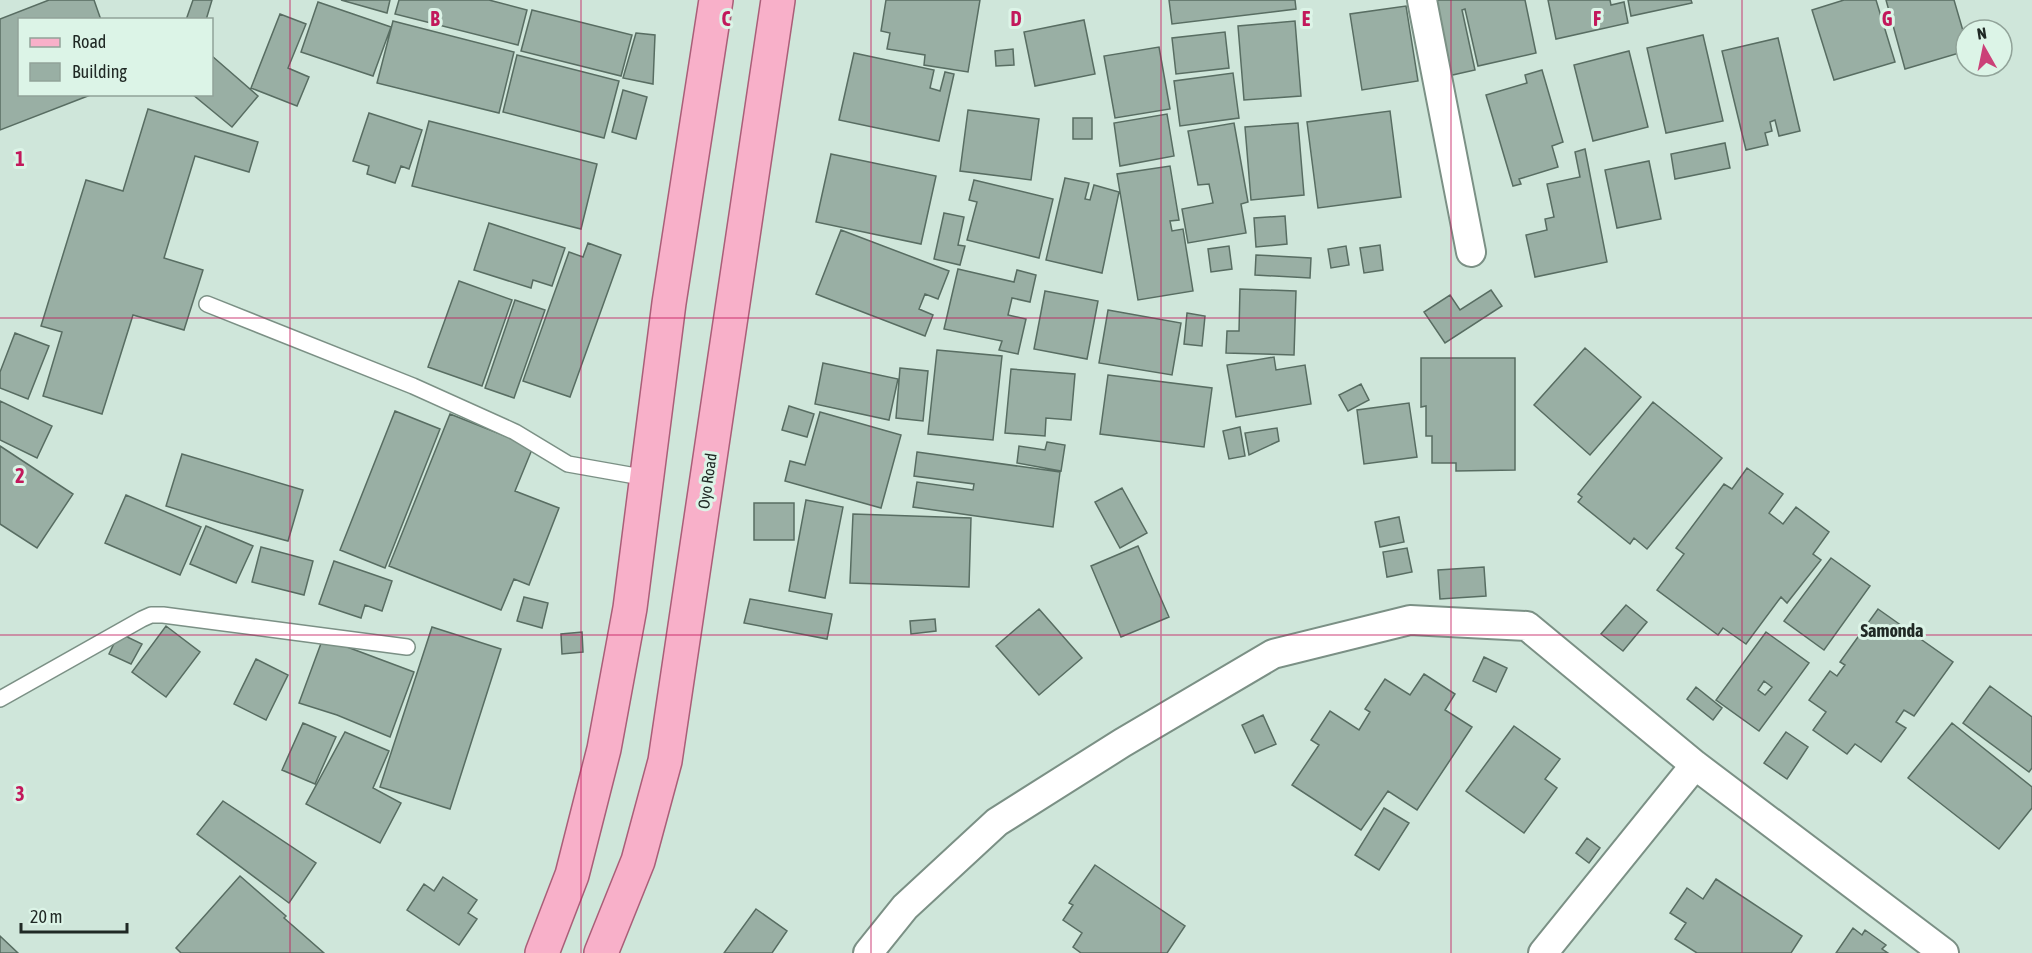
<svg xmlns="http://www.w3.org/2000/svg" width="2032" height="953" font-family="'Asap Condensed',sans-serif">
<rect width="100%" height="100%" fill="#cfe6da"/>
<path fill="#99afa4" stroke="#586d62" stroke-width="1.5" fill-rule="evenodd" d="M49 0H94L101 20H20V94H93L0 130V19Z
M193 0H212L206 20H186Z
M341 0H390L387 13Z
M399 0H489L527 10 518 45 395 14Z
M886 0H980L968 72 924 65 925 55 887 49 890 33 881 31Z
M1169 0H1295L1296 9 1172 24Z
M1439 0H1525L1536 53 1478 66 1465 9 1462 10 1475 70 1448 76 1436 1Z
M1548 0H1610L1611 5 1624 2 1628 23 1556 39Z
M1628 0H1691L1692 3 1631 16Z
M1844 0H1876L1895 62 1834 80 1812 10Z
M1886 0H1954L1966 41V51L1905 69Z
M318 2 391 27 373 76 301 52Z
M1406 6 1418 81 1362 90 1350 14Z
M532 10 632 35 621 76 521 51Z
M280 14 306 24 288 68 309 77 297 106 251 88Z
M1084 20 1095 74 1035 86 1024 32Z
M393 21 514 52 499 113 377 83Z
M1295 21 1301 96 1244 100 1238 26Z
M1225 32 1229 68 1176 74 1172 38Z
M636 33 655 35 653 84 623 78Z
M1703 35 1723 121 1666 133 1647 48Z
M1778 38 1800 131 1779 136 1775 120 1770 122 1772 131 1765 133 1768 145 1746 150 1722 51Z
M1159 47 1170 109 1115 118 1104 56Z
M1013 49 1014 65 996 66 995 51Z
M1629 51 1648 127 1593 141 1574 65Z
M854 53 934 70 930 88 940 91 945 72 954 74 939 141 839 120Z
M517 55 619 81 604 138 503 112Z
M212 56 258 96 232 127 192 94H212Z
M1542 70 1563 142 1552 146 1558 167 1519 179 1521 184 1513 186 1486 95 1527 83 1525 75Z
M1233 73 1239 118 1180 126 1174 81Z
M623 90 647 97 636 139 612 132Z
M148 109 258 142 249 172 195 156 164 258 203 270 184 330 133 315 102 414 43 396 62 332 41 326 86 180 123 191Z
M968 110 1039 119 1031 180 960 171Z
M1390 111 1401 197 1318 208 1307 122Z
M369 113 422 130 409 169 401 166 395 183 367 174 369 166 353 161Z
M1167 114 1174 156 1120 166 1114 123Z
M1073 118H1092V139H1073Z
M429 121 597 164 581 229 412 186Z
M1234 123 1248 202 1241 204 1246 233 1188 243 1182 209 1213 203 1209 184 1198 185 1188 131Z
M1298 123 1304 195 1251 200 1245 127Z
M1725 143 1730 168 1675 179 1671 154Z
M1585 149 1607 262 1535 277 1526 235 1547 230 1545 219 1554 217 1547 184 1580 177 1575 152Z
M831 154 936 176 921 244 816 222Z
M1649 161 1661 219 1617 228 1605 170Z
M1170 166 1179 220 1170 221 1172 231 1183 229 1193 291 1138 300 1117 174Z
M1065 178 1089 183 1085 199 1090 200 1094 185 1119 192 1102 273 1046 260Z
M974 180 1053 199 1039 258 967 240 977 202 969 200Z
M944 213 964 217 958 245 965 246 960 265 934 259Z
M1285 216 1287 244 1256 247 1254 218Z
M489 223 565 248 552 286 533 280 531 288 474 270Z
M841 230 949 271 938 299 925 294 919 309 933 315 925 336 816 294Z
M588 243 621 255 570 397 523 381 569 252 583 257Z
M1380 245 1383 270 1364 273 1360 248Z
M1229 246 1232 269 1211 272 1208 249Z
M1346 246 1349 265 1331 268 1328 249Z
M1256 255 1311 258 1310 278 1255 275Z
M958 269 1014 282 1017 270 1036 275 1030 302 1012 298 1008 315 1026 319 1018 354 999 350 1002 341 944 329Z
M459 281 512 300 482 386 428 367Z
M1240 289 1296 291 1294 355 1226 353 1227 331H1239Z
M1491 290 1502 306 1445 343 1424 312 1450 295 1460 310Z
M1045 291 1098 301 1087 359 1034 349Z
M515 300 545 310 514 398 485 388Z
M1108 310 1181 323 1172 375 1099 363Z
M1187 313 1205 316 1202 346 1184 344Z
M15 333 49 346 28 399 0 388V372Z
M1585 348 1641 397 1590 455 1534 405Z
M937 350 1002 356 993 440 928 434Z
M1274 357 1276 370 1305 365 1311 404 1236 417 1227 365Z
M1421 358H1515V470L1456 471V463H1432V436H1426V406L1421 407Z
M823 363 898 379 889 420 815 404Z
M900 368 928 371 923 421 896 418Z
M1011 369 1075 374 1071 420 1046 418 1045 436 1005 433Z
M1108 375 1212 388 1204 447 1100 434Z
M1361 384 1369 400 1348 411 1339 395Z
M0 401 52 426 37 458 0 440Z
M1653 402 1722 458 1647 549 1634 538 1630 544 1578 502 1582 497 1578 494Z
M1409 403 1417 457 1364 464 1357 410Z
M789 406 814 414 807 437 782 430Z
M395 411 440 429 385 568 340 550Z
M820 412 901 435 881 508 785 481 790 461 805 465Z
M450 414 533 447 515 491 559 508 529 585 514 579 501 610 389 566Z
M1240 427 1245 456 1229 459 1223 431Z
M1277 428 1279 441 1249 455 1245 433Z
M1047 442 1065 445 1061 471 1017 463 1019 446 1045 450Z
M0 446 73 494 37 548 0 524Z
M917 452 1060 472 1053 527 913 507 917 482 973 490 974 484 914 476Z
M182 454 303 490 288 541 221 523 166 506Z
M1747 468 1783 494 1769 513 1783 524 1796 507 1829 532 1813 554 1821 560 1787 603 1781 597 1746 644 1723 628 1718 635 1657 590 1684 554 1676 548 1724 484 1732 489Z
M1122 488 1147 533 1120 548 1095 502Z
M126 495 201 527 180 575 105 543Z
M806 500 843 507 825 598 789 591Z
M754 503H794V540H754Z
M853 514 971 518 969 587 850 583Z
M1399 517 1404 542 1380 547 1375 522Z
M206 526 253 546 236 583 190 564Z
M1138 546 1169 617 1121 637 1091 566Z
M261 547 313 561 304 595 252 582Z
M1407 548 1412 572 1387 577 1383 552Z
M1831 558 1870 586 1824 650 1784 621Z
M334 561 392 581 382 611 365 605 361 618 319 604Z
M1484 567 1486 596 1440 599 1438 570Z
M524 597 548 603 542 628 517 621Z
M750 599 832 614 827 639 744 623Z
M1626 605 1647 622 1623 651 1601 634Z
M1039 609 1082 658 1039 695 996 646Z
M1878 609 1953 662 1914 716 1904 710 1896 722 1906 728 1881 762 1855 744 1847 754 1813 730 1826 712 1809 700 1830 671 1837 676 1845 665 1840 662Z
M935 619 936 631 911 634 910 621Z
M166 626 200 652 166 697 132 672Z
M432 627 501 649 450 809 380 787Z
M582 632 583 652 562 654 561 634Z
M1766 632 1809 663 1759 731 1716 700ZM1764 681 1772 687 1765 695 1758 690Z
M119 633 142 644 131 664 109 654Z
M323 638 414 672 390 737 337 715 299 703Z
M1484 657 1507 668 1496 692 1473 681Z
M256 659 288 675 266 720 234 704Z
M1424 674 1455 694 1445 710 1472 727 1417 810 1388 791 1361 830 1292 785 1319 745 1311 740 1330 711 1359 730 1370 712 1365 709 1385 679 1410 695Z
M1990 686 2032 717V768L2029 772 1963 723Z
M1696 687 1722 708 1713 720 1687 699Z
M1263 715 1276 744 1255 753 1242 725Z
M303 723 336 737 315 784 282 770Z
M1952 723 2032 787V808L1999 849 1908 778Z
M1514 726 1560 759 1545 779 1557 788 1524 833 1466 791Z
M345 732 389 751 373 788 401 803 380 843 306 804Z
M1786 732 1808 747 1787 779 1764 763Z
M223 801 316 863 289 903 197 834Z
M1384 808 1409 823 1379 870 1355 855Z
M1587 838 1600 848 1589 863 1576 853Z
M1095 865 1185 926 1167 953H1081L1073 947 1082 933 1063 920 1073 905 1069 903Z
M240 876 286 916 284 918 324 953H181L176 948Z
M443 877 477 900 468 913 477 919 459 945 407 910 424 884 434 891Z
M1716 879 1802 936 1791 953H1697L1675 939 1686 923 1670 913 1687 888 1703 899Z
M756 909 787 931 772 953H724Z
M1853 928 1862 935 1865 930 1886 945 1882 949 1888 953H1836Z
M0 936 18 953H0Z"/>
<g fill="none" stroke-linecap="round" stroke-linejoin="round">
<g stroke="#7b9085" stroke-width="18">
<path id="lane" d="M207 304 413 386 515 432 568 464 647 478
M0 699 142 619 151 615H163L407 647"/>
</g>
<g stroke="#7b9085" stroke-width="32">
<path id="street" d="M1422 0 1471 252
M868 953 905 907 997 822 1122 743 1273 654 1410 620 1527 626 1695 765 1944 953
M1543 953 1695 765"/>
</g>
<g stroke="#aa5e78" stroke-width="36">
<path id="primary" d="M542 953 572 875 604 749 630 608 669 303 716 0
M601 953 638 861 665 761 778 0"/>
</g>
<use href="#lane" stroke="#fff" stroke-width="15"/>
<use href="#street" stroke="#fff" stroke-width="28"/>
<use href="#primary" stroke="#f8b0c9" stroke-width="33"/>
</g>
<path fill="none" stroke="#c2185b" stroke-width="1.5" stroke-opacity="0.55" d="M290 0V953M581 0V953M871 0V953M1161 0V953M1451 0V953M1742 0V953M0 318H2032M0 635H2032"/>
<g text-anchor="middle" stroke-width="6" stroke-linejoin="round" paint-order="stroke">
<g font-size="16" fill="#202925" stroke="#dcf4e7">
<text transform="translate(707 481) rotate(-82)" y="6">Oyo Road</text>
</g>
<g font-size="18" font-weight="bold" fill="#202925" stroke="#dcf4e7">
<text x="1892" y="637">Samonda</text>
</g>
</g>
<g font-size="20" text-anchor="middle" font-weight="bold" fill="#c2185b" stroke="#dcf4e7" stroke-width="6" stroke-linejoin="round" paint-order="stroke">
<text x="435" y="26">B</text>
<text x="726" y="26">C</text>
<text x="1016" y="26">D</text>
<text x="1306" y="26">E</text>
<text x="1597" y="26">F</text>
<text x="1887" y="26">G</text>
<text x="20" y="166">1</text>
<text x="20" y="483">2</text>
<text x="20" y="801">3</text>
</g>
<rect x="18" y="18" width="195" height="78" fill="#dcf4e7" stroke="#91a399" stroke-width="1.5"/>
<rect x="30" y="38" width="30" height="9" fill="#f8b0c9" stroke="#91a399" stroke-width="1.5"/>
<text x="72" y="48" font-size="18" fill="#202925">Road</text>
<rect x="30" y="63" width="30" height="18" fill="#99afa4" stroke="#91a399" stroke-width="1.5"/>
<text x="72" y="78" font-size="18" fill="#202925">Building</text>
<g transform="translate(1984 48) rotate(351)"><circle r="28" fill="#dcf4e7" stroke="#91a399" stroke-width="1.5"/>
<path d="M0-4.5L10 22L0 15L-10 22Z" fill="#cb4178"/>
<text y="-9" font-size="16" font-weight="bold" text-anchor="middle" fill="#202925">N</text>
</g>
<path d="M21 923v9h106v-9" fill="none" stroke="#202925" stroke-width="3"/>
<text x="30" y="923" font-size="18" fill="#202925" stroke="#dcf4e7" stroke-width="4.5" paint-order="stroke">20 m</text>
</svg>
